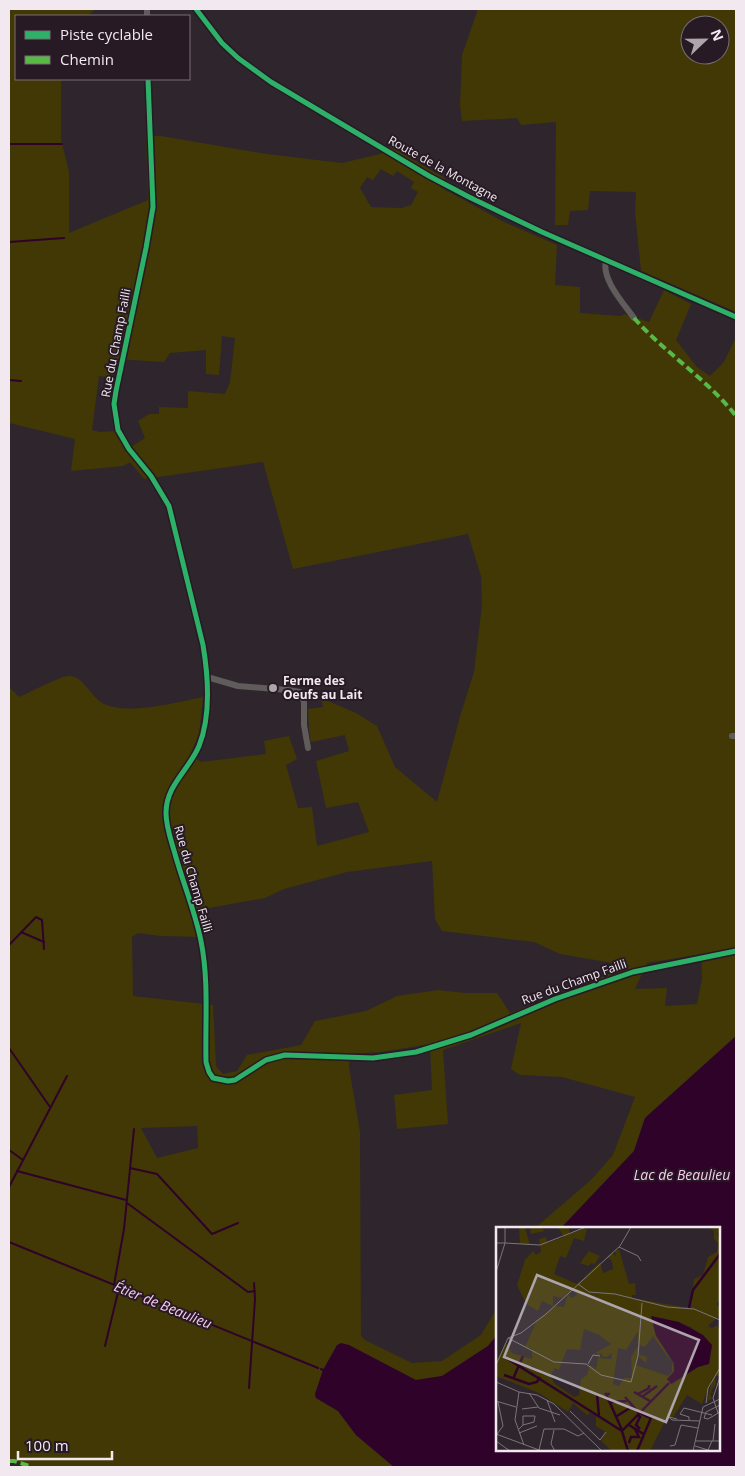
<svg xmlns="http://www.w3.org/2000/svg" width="745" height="1476" font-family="'Open Sans',sans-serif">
<rect width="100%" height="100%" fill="#2e262c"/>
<path fill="#413806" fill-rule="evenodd" d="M9 9H95L88 16H16V79H61V140L69 171V233L148 200 146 136H161L267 154 342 163 380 154 391 147 445 178 440 187 504 222 557 245 555 285 580 287V313L621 316 624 314 649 322 664 290 691 304 676 340 697 367 710 376 724 362 736 337V1036L645 1118 634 1151 561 1228H535L591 1180 613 1155 635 1097 562 1077 520 1075 511 1069 521 1023 443 1050 448 1124 397 1129 394 1095 432 1090 430 1044 381 1052 350 1054 349 1067 360 1132 361 1336 365 1340 412 1363 442 1361 481 1335 497 1308V1335L488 1346 442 1376 416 1380 323 1370 315 1394 316 1398 338 1411 356 1435 394 1467H30L9 1458V687L19 697C29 693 60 676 69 676 83 676 90 695 101 702 123 717 178 702 203 697L199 734 190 755 201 762 266 754 264 741 289 736 297 759 286 765 298 808 312 807 317 846 369 832 358 802 326 808 316 761 349 751 345 735 311 742 309 731 308 709 323 707 321 698 356 713 377 726 395 767 437 802 461 713 474 672 482 605 481 576 468 534 293 569 263 462 144 479 130 462 123 466 71 471 75 439 9 423ZM381 169 393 176 397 171 414 182 411 188 418 192 411 205 402 208 371 207 360 188 367 177 373 180ZM222 336 235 338 230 382 225 394 188 391V408L159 407V414H149L138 421 145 438 125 451 116 431 100 432 92 430 99 376 112 378 116 359 164 362 170 353 206 350V374L219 375ZM432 861 435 919 442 931 534 942 560 954 630 966 510 1013 497 993H465L438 990 397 996 366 1011 315 1021 301 1045 247 1055 237 1071 223 1074 216 1066 213 1005 133 996 132 937 138 933 160 936 204 937 198 910 265 898 284 889 347 872ZM701 954 702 979 697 1004 665 1006 667 988 635 989 647 963ZM197 1126 198 1148 157 1158 141 1128Z
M478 9H736V312L641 271 635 212 636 192 590 191 588 210 570 211 568 225H555L556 122 521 125 517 118 462 121 460 105 462 55ZM690 25H720V55H690Z"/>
<path fill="#2f0329" d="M736 1036V1467H394L356 1435 338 1411 316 1398 315 1394 323 1370 337 1345 341 1343 349 1345 416 1380 442 1376 488 1346 497 1335 498 1450H719V1228H561L634 1151 645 1118Z"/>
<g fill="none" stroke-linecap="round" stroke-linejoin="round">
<path stroke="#2f0329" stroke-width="2" d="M9 144H62
M9 242 64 238
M9 380 21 381
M21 932 44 942
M9 945 36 917 42 920 44 949
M9 1048 50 1107
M9 1150 23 1160
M130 1168 157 1174 212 1234 238 1223
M17 1171 126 1200
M9 1187 67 1076
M127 1203 248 1292 255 1291
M9 1242 318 1368
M114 1285 124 1229 134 1129
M105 1346 119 1288
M321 1369 323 1370
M249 1388 255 1299 254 1283"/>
<path stroke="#5f5c5b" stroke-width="6" d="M196 9 222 43 238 58 271 82 429 176 469 197 542 232 736 317
M147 16V9
M148 79 153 207 146 248 116 391 114 404 118 430 129 449 151 476 169 506 203 645C208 675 211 716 199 746 189 770 166 785 166 813 166 827 171 840 175 854 183 883 195 911 201 941 209 981 205 1022 206 1062L209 1072 213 1078 228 1081 235 1080 266 1060 285 1055 373 1058 416 1052 471 1035 555 999 633 972 736 951
M606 261C601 279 624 304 634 318
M207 677 238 686 288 690 300 692 304 702V725L308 748
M732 736H736"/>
<path stroke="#58b947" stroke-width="4" stroke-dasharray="8 4" stroke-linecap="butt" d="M634 318C665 353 707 379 736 416
M9 1461H14L32 1467"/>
<g stroke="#271a24" stroke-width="8">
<path id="cycleway" d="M196 9 222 43 238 58 271 82 429 176 469 197 542 232 736 317
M148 79 153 207 146 248 116 391 114 404 118 430 129 449 151 476 169 506 203 645C208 675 211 716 199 746 189 770 166 785 166 813 166 827 171 840 175 854 183 883 195 911 201 941 209 981 205 1022 206 1062L209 1072 213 1078 228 1081 235 1080 266 1060 285 1055 373 1058 416 1052 471 1035 555 999 633 972 736 951"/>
</g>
<use href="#cycleway" stroke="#2db169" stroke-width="5"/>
</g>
<circle fill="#ada5ab" stroke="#271a24" stroke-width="2" cx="273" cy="688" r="5"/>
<g text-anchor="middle" stroke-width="4" stroke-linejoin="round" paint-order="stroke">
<g font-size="12" fill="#f2e9f0" stroke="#271a24">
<text transform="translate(443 169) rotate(29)" y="4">Route de la Montagne</text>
<text transform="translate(116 343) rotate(-79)" y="4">Rue du Champ Failli</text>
<text transform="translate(193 879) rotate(74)" y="4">Rue du Champ Failli</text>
<text transform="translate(574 982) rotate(-20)" y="4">Rue du Champ Failli</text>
</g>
<g font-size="12" font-weight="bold" fill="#f2e9f0" stroke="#271a24" text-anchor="start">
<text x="283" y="685">Ferme des<tspan x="283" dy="14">Oeufs au Lait</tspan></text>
</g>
<g font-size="14" font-style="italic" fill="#fbcaf1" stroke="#271a24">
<text x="682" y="1180">Lac de Beaulieu</text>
<text transform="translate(163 1305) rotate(22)" y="5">Étier de Beaulieu</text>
</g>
</g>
<g transform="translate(496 1227)">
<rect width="224" height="224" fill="#2e262c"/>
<path d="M23 0H45L49 4 35 7 34 1H29L34 18 24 17ZM62 0H73V7L91 1 88 14 78 11 70 31 64 29 58 47 81 57 104 35 107 46 117 42 116 34 111 29 116 26 120 29 119 24 123 22 133 57 139 56 140 68H136V71L187 80H192L196 71 198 52 207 48 212 30 221 25 222 16 218 12V4L212 0H224V8L220 4 224 13V73L220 77 224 80V88L212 99 216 101 221 98 224 103 223 149H219L220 157 215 164 218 166H214L216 172 211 174 217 149 206 177 191 168 178 189 169 194 154 224H116L105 214 110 205 100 199V189L94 186 91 188 77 176 72 185 43 166 0 149V135L10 116 16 126 36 132V122L29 120 41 93 60 79 68 80 72 67 75 71 81 68 76 62 66 71 57 69V79L46 74 42 84 30 77 21 58 29 33 37 24 40 28 45 25 43 12 50 10 51 16 68 10ZM165 91 195 100 216 118 213 137 202 140 176 157 171 152 179 142 163 111ZM88 102 103 108 115 117 99 126 103 129 106 125V129L111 130 116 126 115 132 102 131 100 142 94 138 91 148 85 152 83 168 78 170 59 157 54 149 59 141 63 143 71 122 84 123ZM142 104V119L135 130 136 151H128L123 159 117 157 122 121 130 123ZM157 109 176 136V145L172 149 140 138 142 129 150 136 151 130 143 128 144 118 149 120ZM93 24 104 29 98 38 96 36 92 39 84 36Z" fill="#413806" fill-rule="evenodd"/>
<path d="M155 89 183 95 207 108 216 118 213 137 202 140 175 157 171 152 178 145V136L160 109Z" fill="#2f0329"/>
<path fill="none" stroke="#2f0329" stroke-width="2.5" d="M193 81 197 63 224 27M9 130 126 204M35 140 49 147M8 148 33 157 41 155 44 150M17 152 27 129M138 165 154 174M101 167 103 189M114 167H110L126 203M142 167 153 161V158M147 169 161 159M129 170 143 186M115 175 131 174M142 188 144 190 140 198 144 202M121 189 137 179M133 198 149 208M133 216 135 210H143L139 202M132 224 126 204 173 156M141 224 155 191 144 186"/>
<path fill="none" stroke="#7c747a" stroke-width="1" d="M0 16H9V0M123 20 142 29 145 34M0 45 9 16 44 18 90 0M82 57 93 65 119 67 171 80 198 82 224 93M12 111 58 135 90 137 105 148 135 155 142 129 146 76M92 137 97 128 104 129M0 138 12 111 25 106 50 87 124 19 135 0M0 155 23 165 41 168 58 177 106 224M23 165 19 193 28 218M33 166 43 181 64 188M51 173 59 195M0 174 20 180M210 176 212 161 224 141M26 182 42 180M74 184 104 213 110 205M210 185 208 191 212 192 224 185M210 185 224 178M222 186 217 171 224 150M181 192 173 190 176 193 204 194M193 193V190L184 187 188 181 216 188M22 203 27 198 38 195 39 189H27V198M58 203 55 217 59 224M23 206 41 199M0 207 43 223M1 207 7 199 2 175M0 214 14 224M199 214H224M217 214 219 197M174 219 179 218 185 198 202 201M199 219 212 223 216 214M43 223 48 202H68L82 209 88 206M197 224 207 180 224 172"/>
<path fill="#ada5ab" fill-opacity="0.15" stroke="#ada5ab" stroke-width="2.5" d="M41 48 203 113 170 195 8 130Z"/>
<rect width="224" height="224" fill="none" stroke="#f2e9f0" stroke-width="2.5"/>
</g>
<rect width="745" height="1476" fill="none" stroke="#f2e9f0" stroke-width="20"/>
<rect x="15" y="15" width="175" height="65" fill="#271a24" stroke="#786d76"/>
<rect x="25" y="31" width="25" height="8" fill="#2db169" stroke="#786d76"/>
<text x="60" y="40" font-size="15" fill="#f2e9f0">Piste cyclable</text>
<rect x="25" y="56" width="25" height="8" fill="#58b947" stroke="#786d76"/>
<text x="60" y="65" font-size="15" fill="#f2e9f0">Chemin</text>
<g transform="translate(705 40) rotate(68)"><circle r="24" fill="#271a24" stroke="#786d76"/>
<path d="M0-4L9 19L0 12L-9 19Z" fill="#ada5ab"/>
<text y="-8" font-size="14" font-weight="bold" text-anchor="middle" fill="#f2e9f0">N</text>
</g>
<path d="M18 1451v8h94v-8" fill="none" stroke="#f2e9f0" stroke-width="2.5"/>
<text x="25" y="1451" font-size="15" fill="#f2e9f0" stroke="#271a24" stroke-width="4" paint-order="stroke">100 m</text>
</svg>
